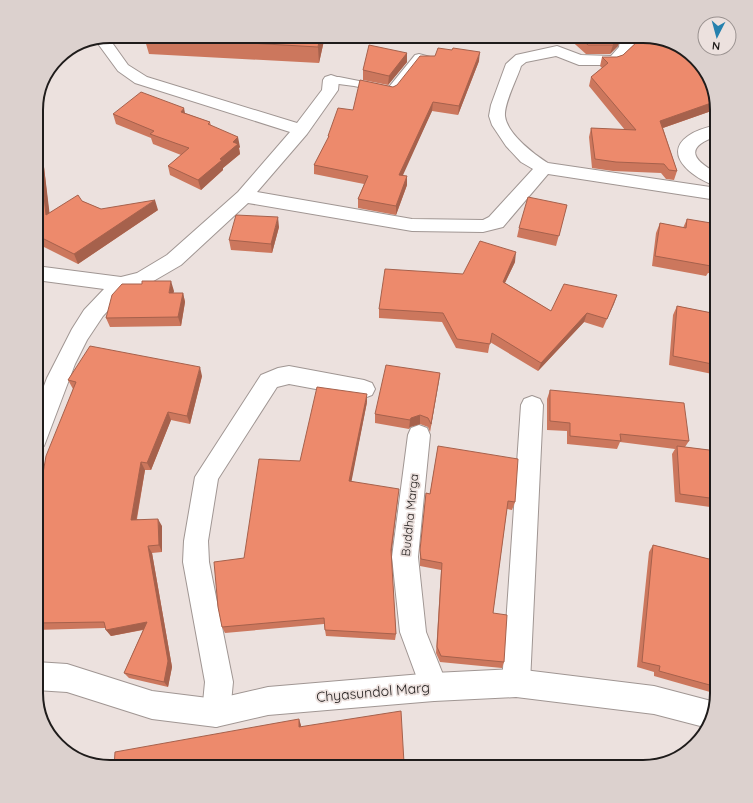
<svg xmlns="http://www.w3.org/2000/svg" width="753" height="803" font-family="Quicksand,sans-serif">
<rect width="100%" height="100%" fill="#ece1de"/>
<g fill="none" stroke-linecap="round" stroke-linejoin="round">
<g stroke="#a09693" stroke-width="2">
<path id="lane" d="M419 54 434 58 435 60 430 63 421 61 396 93 392 94 354 86 331 83 326 80 331 77H339L389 87 415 55Z"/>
</g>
<g stroke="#a09693" stroke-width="2">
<path id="street" d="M617 36H633L634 39 635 48 620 63 615 65H579L556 56 526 62 521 66C517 79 504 103 505 116 507 134 535 155 548 163L717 188V200L548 174 503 227 483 232 412 231 248 203 181 265 150 283 128 289 103 316 87 340 75 364 44 446 36 449V407L47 378 72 329 84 310 104 289 36 280V266L121 277 137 273 167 255 238 192 290 132 135 83 118 71 96 41 108 37 128 65 147 77 297 123 322 90 323 80 325 77 331 75 337 77 339 80 338 90 307 134 257 192 412 219 483 220 489 217 533 169 521 162 506 146 492 125 489 116 491 105 506 64 516 55 557 46 581 55 611 56 619 47 620 40Z
M717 125V136C685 147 691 159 717 173V186C698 181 660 156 688 136 696 130 708 127 717 125Z
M289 366 364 380 372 383 375 389 372 395 364 398 289 384 277 387 218 479 208 541 209 562 233 682 230 713 226 723 216 727 206 723 202 713 205 682 183 562 184 541 195 477 261 375 278 368Z
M532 396 540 399 543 405 530 683 526 693 516 697 506 693 502 683 521 405 524 399Z
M419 425 427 428 430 435 418 557 426 632 448 687 444 697 434 701 424 697 400 632 392 557 408 435 411 428Z"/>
</g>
<g stroke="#a09693" stroke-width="2">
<path id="secondary" d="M36 662 67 664 152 691 216 699 268 687 434 673 516 669 654 686 715 702 708 728 654 714 516 697 434 701 268 715 216 727 152 719 67 692 36 690Z"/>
</g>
<use href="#lane" fill="#fff" fill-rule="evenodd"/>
<use href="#street" fill="#fff" fill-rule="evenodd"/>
<use href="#secondary" fill="#fff" fill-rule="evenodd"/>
</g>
<path fill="#cc775d" d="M325 36 319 63 149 54 144 37Z
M568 36H620L618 46 610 54H586L567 37Z
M634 36H648L702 65 717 109 663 128 677 171 674 180 666 179 661 173 613 171 592 168 589 137 591 128 625 130 589 86 591 77 602 68 600 66 602 57H617L623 55 636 43 635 39Z
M407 53V62L388 85 363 80V70Z
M479 61 458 115 432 111 402 175 407 185 396 215 358 208V199L364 184 314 174V165L328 139V136L353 110 393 87Z
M185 113 210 122 211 126 240 147 239 148 240 154 223 168V170L201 190 170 175 168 166 181 155 153 144 151 138 116 124 113 114Z
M36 158 44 167 49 213 82 201 101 209 158 210 78 264 36 243Z
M567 205 556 246 517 237 519 228Z
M687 219 711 242 717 241V274L708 273 706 276 652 266 656 233 660 223 683 228Z
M279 227 272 253 231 250 229 240Z
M515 262 505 283 551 311 617 295 603 328 584 322 538 371 490 342 488 353 456 348 442 322 379 318V309L463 274Z
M174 291 173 293H183L185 302 181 326 110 327 106 318Z
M677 306 717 314V375L669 365 673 315Z
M440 373 430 432 428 427 420 424 410 427 409 429 375 423V414Z
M202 376 190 424 171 420 151 470H145L137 519 162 526V552L152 553 172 667 168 687 129 678 124 673 143 630 111 636 106 630 105 628 36 630V514L73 389 68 380Z
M550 390 689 441 685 447 717 451V508L675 502 672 454 675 449 620 442 617 449 567 444V431L547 430V399Z
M367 402 351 481 398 497 391 553 396 634 395 640 326 636 324 624 225 633 222 627 244 558 300 461Z
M438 446 515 502 512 510 507 509 493 613 504 662 502 668 440 662 436 653 441 570 420 566V557L426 493 430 494Z
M653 545 717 561V694L654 676V672L637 667 649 552Z"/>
<path fill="#a6614c" d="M320 36H325L319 63 318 47Z
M620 37 618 46 610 54 613 45Z
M480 52 479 61 458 115 459 106Z
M407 53V62L388 85 389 76Z
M433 102 432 111 399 184V175Z
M714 102 717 109 657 130 660 121Z
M184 108 186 118 181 112Z
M238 137 240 147 239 148 240 154 223 168V170L201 190 198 180 220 159 233 142Z
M40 158 44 167 51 225 46 215Z
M407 176V185L396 215V206Z
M155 200 158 210 78 264 74 254Z
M278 217 279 227 272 253 271 244Z
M516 252 515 262 501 291 503 282Z
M171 281 174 291 171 302 169 293Z
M183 293 185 302 181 326 178 317Z
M617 295 614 304 603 328 607 319Z
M587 313 584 322 538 371 541 363Z
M200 367 202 376 190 424 187 416Z
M440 373 439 381 430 432 431 424Z
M367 394V402L350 489 349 481Z
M168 412 171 420 151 470 147 463Z
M420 415V424L410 427 409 429 410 420 411 418Z
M141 462 145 470 135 527 131 520Z
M399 489 398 497 391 557V550Z
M158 519 162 526V552L159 545Z
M148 546 152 553 172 667 168 687 164 682Z
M147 622 151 628 111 636 106 630Z
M299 719 301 725V733L299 727Z"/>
<path fill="#ed8a6c" stroke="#a6614c" d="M145 36H320L318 47 144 37Z
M578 36H620V37L613 45H588Z
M638 36H648L676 44 702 65 714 102 660 121 677 171 669 170 664 164 616 162 595 159 591 128 636 130 591 77 608 63 602 57H617L623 55 639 40Z
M369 45 407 53 389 76 363 70Z
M438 48 452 50 453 48 480 52 459 106 433 102 399 175 407 176 396 206 358 199 368 176 314 165 329 136H328L338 108 353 110 360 80 393 87 397 85 420 56H435Z
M141 92 184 108 181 112 210 122 208 124 238 137 233 142 238 144 220 159 222 160 198 180 168 166 189 148 150 134 154 131 113 114Z
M36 158H40L46 215 78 195 82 201 101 209 155 200 74 254 36 235Z
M528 197 567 205 559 236 519 228Z
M236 215 278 217 271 244 229 240Z
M687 219 711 223V242L717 241V264L711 263V266L655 256 660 223 686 228Z
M480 241 516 252 503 282 551 311 564 284 617 295 607 319 587 313 541 363 492 333 490 344 457 339 443 313 379 309 385 269 463 274Z
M142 281H171L169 293H183L178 317 106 318 112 295 122 284H142Z
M677 306 717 314V365L673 356Z
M90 346 200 367 187 416 168 412 147 463 141 462 131 520 158 519 159 545 148 546 168 661 164 682 124 673 147 622 106 630 104 622 36 623V514L46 456 76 382 68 380Z
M386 365 440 373 431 424 428 418 420 415 411 418 410 420 375 414Z
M317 387 367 394 349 481 399 489 391 550 396 634 325 630 324 618 222 627 218 607 214 562 244 558 259 459 300 461Z
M550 390 684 403 689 441 620 434 621 441 570 436V423L550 421Z
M438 446 518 459 515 502 508 501 493 613 507 615 504 662 441 656 437 647 442 563 421 559 420 550 426 493 430 494Z
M677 446 717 451V499L680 494Z
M653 545 717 561V687L659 671 660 666 642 662Z
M401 711 404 763H479L480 767H114L115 752 299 719V727Z"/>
<g text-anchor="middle" stroke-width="3.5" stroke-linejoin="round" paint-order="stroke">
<g font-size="12" fill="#1f1c1b" stroke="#ece1de">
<text transform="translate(410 515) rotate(-84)" y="4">Buddha Marga</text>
</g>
<g font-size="14" fill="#1f1c1b" stroke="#ece1de">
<text transform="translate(373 692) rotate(-5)" y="5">Chyasundol Marg</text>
</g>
</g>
<path d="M0 0H753V803H0ZM110 43H643A67 67 0 0 1 710 110V693A67 67 0 0 1 643 760H110A67 67 0 0 1 43 693V110A67 67 0 0 1 110 43Z" fill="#dcd1ce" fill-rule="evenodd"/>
<path fill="none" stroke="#1f1c1b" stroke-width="2" d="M110 43H643A67 67 0 0 1 710 110V693A67 67 0 0 1 643 760H110A67 67 0 0 1 43 693V110A67 67 0 0 1 110 43Z"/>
<g transform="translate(717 36) rotate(186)"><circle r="19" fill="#ece1de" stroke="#9a9290"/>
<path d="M0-3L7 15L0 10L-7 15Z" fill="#2581ae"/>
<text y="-6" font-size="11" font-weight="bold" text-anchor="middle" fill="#1f1c1b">N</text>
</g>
</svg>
